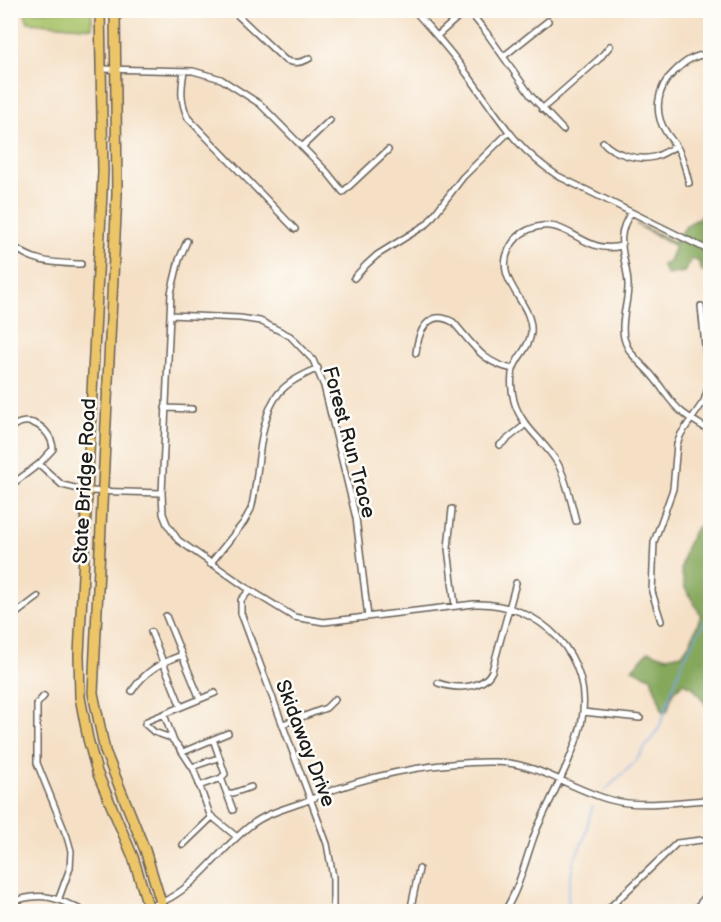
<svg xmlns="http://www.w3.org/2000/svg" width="721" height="922" font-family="'Balsamiq Sans',sans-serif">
<rect width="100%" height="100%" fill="#fdfcf7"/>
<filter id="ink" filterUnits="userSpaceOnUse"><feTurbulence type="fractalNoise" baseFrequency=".0167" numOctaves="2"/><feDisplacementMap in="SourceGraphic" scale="12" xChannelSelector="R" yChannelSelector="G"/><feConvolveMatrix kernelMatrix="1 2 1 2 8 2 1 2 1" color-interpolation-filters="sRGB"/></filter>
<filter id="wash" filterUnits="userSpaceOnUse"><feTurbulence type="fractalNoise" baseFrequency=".008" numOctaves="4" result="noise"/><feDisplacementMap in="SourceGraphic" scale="24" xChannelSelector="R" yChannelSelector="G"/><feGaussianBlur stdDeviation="1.35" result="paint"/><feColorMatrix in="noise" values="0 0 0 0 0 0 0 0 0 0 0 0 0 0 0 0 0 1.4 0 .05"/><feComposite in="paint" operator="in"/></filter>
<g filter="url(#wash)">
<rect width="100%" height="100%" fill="#f5e0c6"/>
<path fill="#a8c269" stroke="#626f42" stroke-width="1.5" d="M24 11H92V28L28 22Z"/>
<path fill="#86a85d" stroke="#51623c" stroke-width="1.5" d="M710 211V272L702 271 698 261 692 259 684 272 667 275 662 265 669 261 675 246 636 224 675 242 687 225Z
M710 519V531L706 549 707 573 710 575V710L693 687 683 683 673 692 667 712 662 711C660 699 654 689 651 677L632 669 649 651 667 657 682 654 691 641 701 615 685 588 681 569 685 550 695 529Z"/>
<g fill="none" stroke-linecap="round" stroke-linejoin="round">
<path stroke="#7ba9e4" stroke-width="1.5" d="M604 791 634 763 659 728 681 665 710 611
M569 912 568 892 574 860 584 839 592 807"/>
</g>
</g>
<g filter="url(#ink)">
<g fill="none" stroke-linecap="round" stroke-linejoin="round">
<g stroke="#686158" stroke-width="8">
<path id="street" d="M232 10 285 60C294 64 302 63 310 58
M414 10C432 31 451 51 467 74 498 115 513 147 558 176L710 251
M468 10 486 32 531 96 563 130
M437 36 466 10
M710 54 708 63 710 79
M504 56 548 21
M101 69 193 71 221 79 260 104 327 172 343 192 388 150
M184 71C181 89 180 101 188 118L295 229
M542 109 599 59 610 46
M603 142C613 154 639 161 654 157 662 155 669 150 676 146
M302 147 330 120
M689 183C686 172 684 161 679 151 676 144 670 139 666 132 653 113 657 87 674 72 685 61 694 55 710 54
M631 213C613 238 626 256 628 283 629 301 620 320 624 338 628 355 644 365 654 378 664 390 671 404 683 413 692 420 701 425 710 431
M187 241 179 260 171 293 162 493 163 514 167 524 178 540 250 590 294 617 324 622 474 604C540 601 596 657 581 725 573 758 550 799 536 831 526 857 520 888 504 912
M10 243C31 263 54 263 81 264
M354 278 366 265 377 255 427 224 463 177 508 133
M170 315 240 318 260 321 290 336 313 360 324 386 356 518 368 617
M416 353C418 332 428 308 453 322 473 344 482 363 513 369
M165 408 192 409
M10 429C28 412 52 429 53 449L39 464 62 485 88 491 162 493
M500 445 526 424
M10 486 39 464
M452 509 448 548 455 606
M576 521C571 502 567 481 558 464 546 442 521 427 514 401 512 393 510 378 513 370 517 356 529 349 531 333 534 302 493 282 509 249 513 241 519 234 528 230 566 212 581 256 621 246
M210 564 244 522 251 509C260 477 257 418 279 393 289 381 304 375 318 368
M250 590 241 600V613L327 844 333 877V912
M166 616 200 699
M10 618 38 597
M661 621 652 592 654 542 673 489 677 444 681 434 704 401 709 385 701 306
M151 632 181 707
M438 683C454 689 483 690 492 671L516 583
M132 691C145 671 160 663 182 655
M215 693 147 721 145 724 154 732 171 738 179 747 194 770 210 815 237 837
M44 696 37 704V763L67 837 71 851 70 868 59 898
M583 712 640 718
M164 714 173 739
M283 724 326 708 335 699
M183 752 228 733
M192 767 215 759
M221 778 233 810
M199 786 221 778 225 774 213 739
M227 795 251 787
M183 845 212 817
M10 903C41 890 58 898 85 912
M131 912C144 907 159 905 170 898 202 880 222 847 251 825 265 814 284 809 301 803 313 799 326 792 339 788 385 772 445 761 495 762 537 762 572 790 611 800 640 808 680 801 710 800
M410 912 419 869
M605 912 677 843 710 839
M693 912 710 891"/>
</g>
<g stroke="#686158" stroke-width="12">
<path id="highway" d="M100 10 103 172 79 655 80 697 88 739 97 772 133 857 150 912
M115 10 117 194 93 693 105 751 145 850 164 912"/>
</g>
<use href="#street" stroke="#fff" stroke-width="5"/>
<use href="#highway" stroke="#edc569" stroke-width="9"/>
</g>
</g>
<g text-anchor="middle" stroke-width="5" stroke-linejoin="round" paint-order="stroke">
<g font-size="20" fill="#1c1c1c" stroke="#fdfcf7">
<text transform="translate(350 442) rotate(75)" y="7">Forest Run Trace</text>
<text transform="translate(84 481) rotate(-87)" y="7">State Bridge Road</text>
<text transform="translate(306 743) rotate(69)" y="7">Skidaway Drive</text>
</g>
</g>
<rect width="721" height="922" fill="none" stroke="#fdfcf7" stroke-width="36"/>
</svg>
